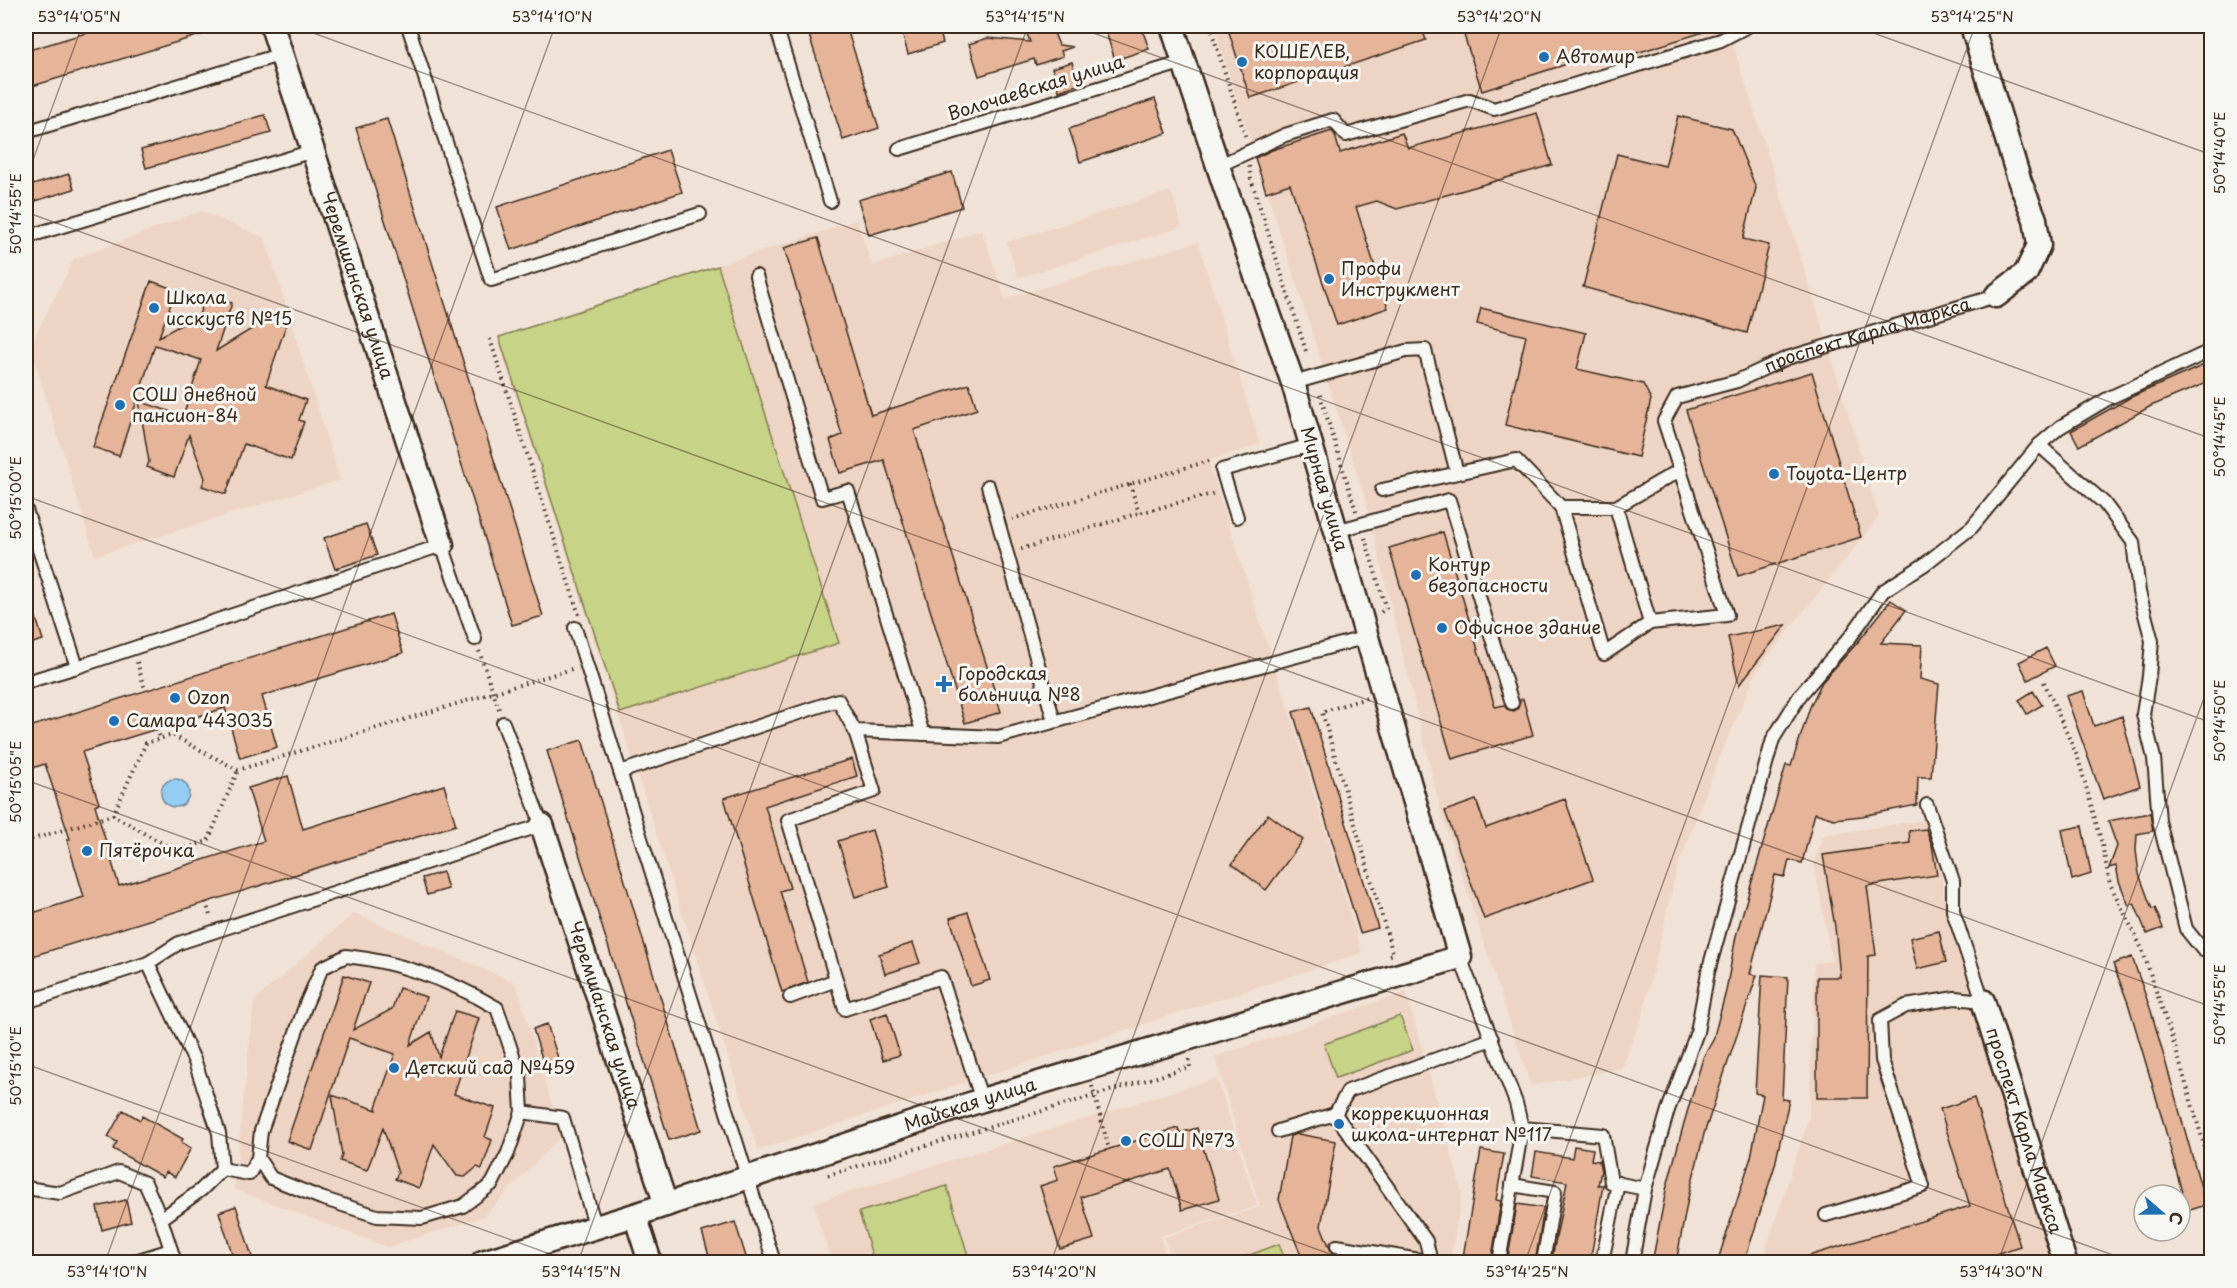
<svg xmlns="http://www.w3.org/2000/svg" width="2237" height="1288" font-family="'Playpen Sans',sans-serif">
<rect width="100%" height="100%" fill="#f1e2d7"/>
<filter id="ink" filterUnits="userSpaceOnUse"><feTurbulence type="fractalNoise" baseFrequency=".0167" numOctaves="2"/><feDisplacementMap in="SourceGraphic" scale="12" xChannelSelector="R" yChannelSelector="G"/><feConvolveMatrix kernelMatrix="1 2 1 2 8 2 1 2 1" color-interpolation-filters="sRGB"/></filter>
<g filter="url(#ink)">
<path fill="#eed4c4" d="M1214 26H1727L1815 303 1879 517 1758 669 1717 763 1677 869 1643 1013 1622 1068 1531 1086 1441 812 1364 495Z
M1171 191 1182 227 1018 278 1007 242Z
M201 211 265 238 340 480 95 556 30 346 74 259Z
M857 220 872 266 982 230 1005 299 1198 242 1260 444 1208 461 1288 707 1362 953 758 1150 497 337Z
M1932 819 1947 915 2057 1262H1762L1809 1117 1814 963 1832 961 1814 862 1824 835Z
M354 913 516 983 561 1136 483 1217 387 1247 234 1189 254 1001Z
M1406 992 1462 1192 1450 1262H1172L1164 1237 1260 1207 1215 1057Z
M1217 1078 1257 1206 1160 1236 1168 1262H831L813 1203Z"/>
<path fill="#c7d386" stroke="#817e52" stroke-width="1.5" d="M718 266 839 643 620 713 499 337Z
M1400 1016 1413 1050 1336 1078 1324 1044Z
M947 1186 970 1262H874L859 1212Z
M1279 1244 1286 1262H1231Z"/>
<path fill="#93cdf3" stroke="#708c9e" stroke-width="1.5" d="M161 793a14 14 0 1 1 28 0a14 14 0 1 1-28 0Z"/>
<path fill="#e6b498" stroke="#3b2a1e" stroke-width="1.5" d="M109 26H219L220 29 26 88V51Z
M806 26H846L879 128 843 140Z
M900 26H938L943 43 908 54Z
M1024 26H1051L1059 45 1073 47 1061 51 1063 56 1036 65 1034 59 979 76 969 44 988 38 1030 42Z
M1104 26H1141L1149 49 1115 60Z
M1227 26H1421L1426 40 1250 98Z
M1461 26H1713V29L1608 62 1605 52 1482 91Z
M1072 62 1079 84 1059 91 1052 68Z
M1155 99 1167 133 1080 162 1069 129Z
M1537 113 1552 165 1397 209 1377 201 1356 207 1388 308 1337 325 1290 184 1266 192 1255 158 1272 150 1332 131 1335 135 1340 153 1402 133 1408 148Z
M265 115 271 133 146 168 141 150Z
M1678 116 1732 129 1756 188 1743 239 1769 245 1747 333 1583 287 1617 154 1665 166Z
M387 119 543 616 512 625 356 128Z
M668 150 682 192 511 250 497 207Z
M952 172 962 207 869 235 858 200Z
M69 174 74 189 26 204V187Z
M818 238 871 415 969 384 977 409 914 430 1001 712 965 723 884 460 840 473 830 440 842 435 784 248Z
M151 281 176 290 159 337 199 315 206 294 232 303 216 351 258 325 261 317 286 325 266 385 306 400 299 420 304 422 291 460 244 444 226 494 202 486 205 478 189 435 174 477 147 467 149 462 139 401 183 416 201 360 155 345 119 456 93 447Z
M1481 308 1586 333 1577 369 1643 384 1651 399 1638 457 1505 425 1526 336 1477 324Z
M2211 362V381L2151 406 2079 446 2071 431 2131 397Z
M1812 372 1861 537 1738 576 1686 410Z
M366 524 377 555 335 569 324 538Z
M1443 532 1495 707 1504 705 1507 709 1514 711 1518 708 1520 700 1523 699 1533 735 1452 759 1389 548Z
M26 596H29L43 640 26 645Z
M1891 600 1906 610 1881 643 1922 645 1920 679 1939 684 1931 777H1918L1917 805 1862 816 1834 819 1815 813 1802 863 1789 860 1785 877 1775 875 1750 974 1757 975 1704 1134 1688 1198 1676 1263H1652L1666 1190 1684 1123 1703 1058 1713 1040 1726 991 1736 936 1786 765 1791 766 1810 707 1822 682 1858 642Z
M391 614 403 653 262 696 277 747 240 758 225 708 82 752 99 803 95 805 119 886 264 841 248 788 288 776 303 829 444 785 456 825 26 958V915L84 897 67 840 70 839 45 764 26 770V728Z
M1786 625 1739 685 1728 637Z
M2046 648 2055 666 2028 680 2019 662Z
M2033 691 2042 705 2027 714 2019 700Z
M2083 691 2094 726 2122 716 2140 786 2103 799 2066 696Z
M1311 707 1378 928 1360 933 1293 712Z
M582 740 701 1130 669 1140 547 751Z
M852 759 857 776 765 806 790 888 780 891 808 982 782 992 724 798Z
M1565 799 1593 879 1484 919 1445 811 1476 800 1486 828Z
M2150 813 2153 831 2137 834 2136 850 2139 874 2152 909 2155 908 2163 928 2147 934 2134 903 2129 906 2119 881 2116 866 2109 868 2117 846 2108 821Z
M1268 814 1303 840 1266 890 1232 864Z
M2082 826 2091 874 2072 880 2062 830Z
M1926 829 1932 845 1937 875 1867 886 1876 955 1868 956 1867 1098H1817V977H1840L1835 927 1823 855 1910 843 1909 831Z
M872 830 889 887 855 897 838 841Z
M443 872 448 889 427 895 422 878Z
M968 912 990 980 971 986 950 918Z
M1939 931 1946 962 1917 969 1910 938Z
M913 943 920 963 885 974 879 954Z
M2132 957 2151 1011 2206 1205 2187 1211 2161 1114 2128 1003 2113 964Z
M344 975 369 983 353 1030 392 1009 399 988 426 997 410 1045 431 1032 439 1057 455 1011 479 1018 454 1094 495 1108 485 1137 492 1140 482 1169 477 1167 465 1177 457 1176 434 1144 419 1188 395 1179 398 1173 383 1128 367 1170 340 1161 342 1155 332 1095 377 1110 376 1107 395 1054 349 1038 312 1150 287 1141Z
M1762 975 1788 977 1782 1099 1789 1100 1775 1165 1744 1263H1717L1751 1157 1763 1095 1755 1093Z
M887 1013 900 1055 883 1060 870 1019Z
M547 1024 559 1061 544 1065 533 1029Z
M1974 1098 2020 1246 1968 1263H1800L1799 1259 1970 1206 1940 1109Z
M123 1110 140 1120 142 1116 183 1139 181 1142 191 1148 175 1177 166 1172 163 1177 113 1149 117 1142 108 1137Z
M1178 1128 1180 1133 1197 1128 1219 1199 1182 1210 1170 1169 1081 1197 1094 1239 1060 1249 1040 1186 1058 1180 1054 1166Z
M1298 1134 1336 1141 1321 1226 1336 1263H1304L1279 1200 1290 1136Z
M1574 1146 1593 1149 1591 1160 1599 1161 1601 1171 1598 1185H1603L1590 1263H1551L1567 1182 1532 1176 1536 1152 1572 1158Z
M1481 1150 1504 1154 1496 1200 1501 1201 1491 1263H1462Z
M126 1200 131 1222 102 1230 97 1207Z
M1517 1204 1544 1208 1535 1263H1507Z
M236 1206 254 1263H235L219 1212Z
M735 1222 748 1263H711L702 1232Z"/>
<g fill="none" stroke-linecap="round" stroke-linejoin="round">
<g stroke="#3b2a1e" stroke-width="16">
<g id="lane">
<path d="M408 26 491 280 700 214"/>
<path d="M776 26 830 201"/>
<path d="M26 132 282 54"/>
<path d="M899 149 1184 62"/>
<path d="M1218 166 1285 135 1333 120 1346 135 1470 100 1494 109 1721 40 1748 26"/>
<path d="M26 237 313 151"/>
<path d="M756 276 822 498 848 491 923 734"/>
<path d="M1293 383 1406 351 1425 350 1457 473"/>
<path d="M2039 445 2104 503 2133 542 2139 592 2152 641 2149 676 2143 714 2154 758 2159 821 2186 929 2203 950 2212 953"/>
<path d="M988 486 1054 721"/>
<path d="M1382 490 1516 460 1561 507H1616L1680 470"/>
<path id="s1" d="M1561 507 1604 654 1650 623 1727 615 1664 421 1677 397 1737 381 1787 358 1996 296"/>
<path d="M1616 507 1650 623"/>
<path d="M26 510 77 667"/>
<path d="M1237 517 1222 470 1311 445"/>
<path d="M1336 531 1449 500 1512 703"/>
<path d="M575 628 774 1262"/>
<path d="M26 682 77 667 442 545 475 639"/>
<path d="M855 731 874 791 788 820 845 1009 941 977 982 1100"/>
<path d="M620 772 838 700 855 731 998 737 1367 637"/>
<path d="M346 956C400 962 451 981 497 1008L520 1076 522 1112 508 1153 492 1184 463 1206 422 1218 377 1216 321 1198 271 1178 258 1158 261 1131 306 1004 322 968Z"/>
<path d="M1460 957 1516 1103 1522 1128 1603 1135 1611 1182 1645 1189"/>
<path d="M148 963 195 1062 219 1133 222 1169 201 1190 161 1219"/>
<path d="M790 997 836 980"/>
<path d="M26 1002 148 963 179 943 542 825 503 723"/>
<path d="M522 1112 563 1118 596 1228"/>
<path d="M1278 1131 1335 1114"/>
<path d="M222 1169 249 1174 258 1158"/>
<path d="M1512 1185 1555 1192 1543 1262"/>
<path d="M26 1188 60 1193 119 1172 145 1183 161 1219 175 1262"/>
<path d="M1826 1215 1923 1186 1882 1060 1880 1020 1906 1006 1955 998 1983 1001 1953 911V881L1927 805"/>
<path d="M1337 1246 1431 1262"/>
<path d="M132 1262 171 1250"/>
<path d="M1431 1262 1426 1241 1335 1114 1348 1091 1492 1039"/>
<path d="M1499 1262 1522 1128"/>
<path d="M1602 1262 1618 1183"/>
<path d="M1632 1262 1645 1189 1668 1110 1697 1032 1708 972 1773 739 1801 694 1851 636 1883 591 1925 564 1972 527 2039 445 2060 427 2109 398 2212 350"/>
</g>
</g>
<g stroke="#3b2a1e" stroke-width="27">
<g id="street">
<path id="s2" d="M272 26 442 545"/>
<path d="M1972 26 2020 182 2035 219 2039 245 2026 273 1996 296"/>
<path id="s3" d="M542 825 666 1205"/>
<path id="s4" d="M1983 1001 2065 1262"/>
<path d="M635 1215 650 1262"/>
<path id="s5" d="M483 1262 635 1215 982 1100 1460 957 1293 383 1224 184 1172 26"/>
</g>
</g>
<path stroke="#3b2a1e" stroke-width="4" stroke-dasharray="1.5 4.5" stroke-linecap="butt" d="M1210 26 1246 138
M1249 166 1251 179 1306 351
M490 339 579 615
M1320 395 1356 511
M1130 484 1139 513
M1012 519 1212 460
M1365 538 1386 608 1381 612
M1021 549 1139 513 1216 493
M479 651 499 709
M137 662 145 690
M2044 682 2078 758 2101 840 2110 884 2142 949 2176 1050 2212 1172
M1366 698 1322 712 1393 954 1390 955
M157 729 160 738
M113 815 146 743 172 735 238 770 575 668
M26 841 113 815 176 851 208 841 238 770
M191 847 195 862
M206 902 211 919
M1092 1086 1109 1149
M828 1175 1190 1067 1189 1060 1191 1059"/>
<use href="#lane" stroke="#f6f6f2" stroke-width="12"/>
<use href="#street" stroke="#f6f6f2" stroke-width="22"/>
</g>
</g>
<path fill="none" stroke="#3b2a1e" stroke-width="1.5" stroke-opacity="0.45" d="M294 26 2212 723M1074 26 2212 439M1854 26 2212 155M26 179 82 26M26 212 2212 1007M26 496 2132 1262M26 780 1352 1262M26 1064 572 1262M105 1262 555 26M578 1262 1028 26M1051 1262 1502 26M1525 1262 1975 26M1998 1262 2212 676"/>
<g fill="#1f6fb2" stroke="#f6f6f2" stroke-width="2">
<circle cx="1544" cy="57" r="6"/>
<circle cx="1242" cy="62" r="6"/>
<circle cx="1329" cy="279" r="6"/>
<circle cx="154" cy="308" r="6"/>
<circle cx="120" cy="405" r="6"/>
<circle cx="1774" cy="474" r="6"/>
<circle cx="1416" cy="575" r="6"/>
<circle cx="1442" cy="628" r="6"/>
<path d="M941 675h6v6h6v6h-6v6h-6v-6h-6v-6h6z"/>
<circle cx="175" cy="698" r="6"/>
<circle cx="114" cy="721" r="6"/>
<circle cx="87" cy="851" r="6"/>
<circle cx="394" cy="1068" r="6"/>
<circle cx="1339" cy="1124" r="6"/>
<circle cx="1126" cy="1141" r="6"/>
</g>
<g text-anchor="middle" stroke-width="6" stroke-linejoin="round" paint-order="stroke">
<g font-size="18" fill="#3b2a1e" stroke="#f6f6f2" text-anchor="start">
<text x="1254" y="58">КОШЕЛЕВ,<tspan x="1254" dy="21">корпорация</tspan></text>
<text x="1556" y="63">Автомир</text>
<text x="1341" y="275">Профи<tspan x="1341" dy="21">Инструкмент</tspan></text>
<text x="166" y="304">Школа<tspan x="166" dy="21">исскуств №15</tspan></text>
<text x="132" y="401">СОШ дневной<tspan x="132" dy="21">пансион-84</tspan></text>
<text x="1786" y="480">Toyota-Центр</text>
<text x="1428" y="571">Контур<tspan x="1428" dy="21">безопасности</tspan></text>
<text x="1454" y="634">Офисное здание</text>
<text x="958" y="680">Городская<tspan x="958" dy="21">больница №8</tspan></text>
<text x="187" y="704">Ozon</text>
<text x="126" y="727">Самара 443035</text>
<text x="99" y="857">Пятёрочка</text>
<text x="406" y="1074">Детский сад №459</text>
<text x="1351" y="1120">коррекционная<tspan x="1351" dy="21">школа-интернат №117</tspan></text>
<text x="1138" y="1147">СОШ №73</text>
</g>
<g font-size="18" fill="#3b2a1e" stroke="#f6f6f2">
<text transform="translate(1036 88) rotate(-17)" y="6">Волочаевская улица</text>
<text dy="6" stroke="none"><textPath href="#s2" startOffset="273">Черемшанская улица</textPath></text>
<text dy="6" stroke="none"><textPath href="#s1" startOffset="718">проспект Карла Маркса</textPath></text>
<text transform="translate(1324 489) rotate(74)" y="6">Мирная улица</text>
<text dy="6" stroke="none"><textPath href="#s3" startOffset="200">Черемшанская улица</textPath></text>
<text dy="6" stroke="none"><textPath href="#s5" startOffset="512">Майская улица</textPath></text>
<text dy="6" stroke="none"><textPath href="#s4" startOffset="136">проспект Карла Маркса</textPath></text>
</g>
</g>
<rect width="2237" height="1288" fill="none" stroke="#f6f6f2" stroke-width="66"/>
<g transform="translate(2162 1213) rotate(110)"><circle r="28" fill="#f6f6f2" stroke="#aba49d" stroke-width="1.5"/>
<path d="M0-4.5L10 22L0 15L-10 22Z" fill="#1f6fb2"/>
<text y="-9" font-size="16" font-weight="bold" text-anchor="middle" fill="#3b2a1e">С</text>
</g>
<rect x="33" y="33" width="2171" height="1222" fill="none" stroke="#3b2a1e" stroke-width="2"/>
<g font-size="15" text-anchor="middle" fill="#3b2a1e">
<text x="79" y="22">53°14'05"N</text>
<text x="552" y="22">53°14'10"N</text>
<text x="1025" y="22">53°14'15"N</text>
<text x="1499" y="22">53°14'20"N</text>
<text x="1972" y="22">53°14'25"N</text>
<text transform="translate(2220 153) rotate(-90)" y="5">50°14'40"E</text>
<text transform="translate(16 214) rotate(-90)" y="5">50°14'55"E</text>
<text transform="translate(2220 437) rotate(-90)" y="5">50°14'45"E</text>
<text transform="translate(16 498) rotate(-90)" y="5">50°15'00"E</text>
<text transform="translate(2220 721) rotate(-90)" y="5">50°14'50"E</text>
<text transform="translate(16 782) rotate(-90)" y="5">50°15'05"E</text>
<text transform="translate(2220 1005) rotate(-90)" y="5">50°14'55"E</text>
<text transform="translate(16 1066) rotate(-90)" y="5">50°15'10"E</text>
<text x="107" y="1277">53°14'10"N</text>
<text x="581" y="1277">53°14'15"N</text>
<text x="1054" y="1277">53°14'20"N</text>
<text x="1527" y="1277">53°14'25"N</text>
<text x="2001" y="1277">53°14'30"N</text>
</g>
</svg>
